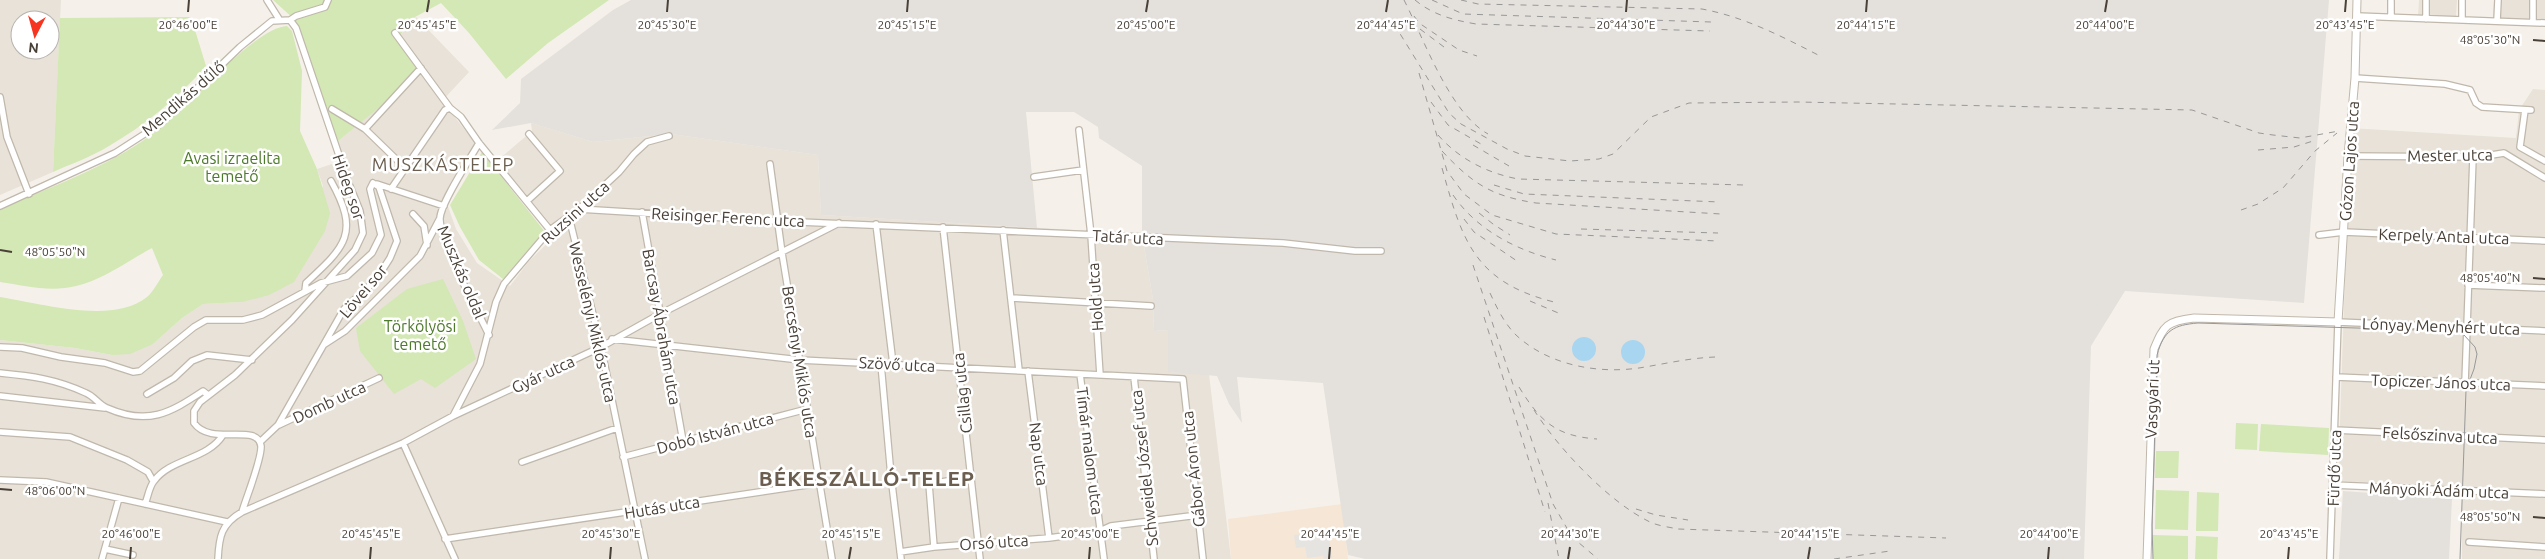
<svg xmlns="http://www.w3.org/2000/svg" width="2545" height="559" font-family="Ubuntu,sans-serif">
<rect width="100%" height="100%" fill="#f5f1ea"/>
<path fill="#e8e2d8" fill-rule="evenodd" d="M0 0H61L53 172 0 195ZM20 20H50V50H20Z
M2419 0H2457L2456 17 2418 16Z
M2494 0H2545V20L2493 18Z
M416 17 469 72 442 101 476 144 445 198 456 229 477 263 510 286 529 261 558 233 498 160 532 131 531 123 593 142 671 134 818 155 821 215 1142 234 1153 300 1154 331 1168 330V372L1209 374 1231 559H0V340L75 348 112 355 153 344 182 318 203 304 242 302 323 186 317 169 344 160 338 141 421 73 397 39Z
M2533 89 2545 90V559H2462V486L2338 481 2350 128 2516 138 2519 110Z"/>
<path fill="#f6e6d6" d="M1342 504 1348 559H1231L1228 519Z"/>
<path fill="#e4e0db" d="M631 0H2329L2304 303 2125 291 2091 346 2084 559H1365L1348 555 1323 383 1237 377 1242 423 1229 404 1217 376 1168 372V330L1154 331 1153 300 1142 234V166L1099 138 1098 127 1074 112H1026L1037 228 821 215 818 155 671 134 593 142 531 123 492 130 520 103 521 79 613 10Z
M2343 491 2452 499 2449 559H2339Z"/>
<path fill="#d3e8b4" d="M273 0H609L548 43 506 79 469 33 441 3 415 17 397 39 422 73 338 141 295 20Z
M191 17 206 66C178 98 145 125 109 146 91 157 71 164 53 172L60 18Z
M287 26 292 31 302 71 300 131 317 169 330 213 325 231 294 282 269 295 242 302 203 304 182 318 153 344 130 354 112 355 75 348 0 340V297C39 303 113 325 147 297 153 292 158 282 163 275L152 248C126 262 96 285 65 288 44 291 21 285 0 282V209C55 185 116 164 163 126 192 103 254 28 287 26Z
M482 152 545 232 503 279 479 260 460 227 450 205Z
M443 279 463 321 476 359 435 388 421 379 394 394 360 351 356 328 407 289Z
M2236 423 2258 424 2257 450 2235 449Z
M2261 424 2329 428 2328 455 2259 451Z
M2156 451H2179L2178 478H2155Z
M2156 490 2189 491 2188 530 2155 529Z
M2197 492 2219 493 2218 531H2196Z
M2153 535 2188 536V559H2153Z
M2196 536 2218 537 2217 559H2195Z"/>
<path fill="#e6e4e1" d="M1328 531 1332 558 1324 559 1323 556 1307 558 1305 547 1296 548 1294 535Z"/>
<path fill="#a8d6f0" d="M1572 349a12 12 0 1 1 24 0a12 12 0 1 1-24 0Z
M1621 352a12 12 0 1 1 24 0a12 12 0 1 1-24 0Z"/>
<g fill="none" stroke-linecap="round" stroke-linejoin="round">
<g stroke="#c0b8ac" stroke-width="8">
<path id="minor" d="M267 0 279 19
M2357 16 2545 23
M2391 17V1
M2426 19V0
M290 20 296 16 325 7 328 0
M2462 20V0
M2497 21 2498 0
M2533 22V0
M395 33 450 108 461 117 479 143 550 230
M2355 78 2445 84 2470 90 2476 103 2482 107 2531 110
M0 97 7 137 29 194
M332 109 365 129 398 161 408 165
M2525 110 2520 147 2545 161
M365 129 421 68
M1079 130 1091 235 1100 375
M479 143C470 159 441 202 440 218 439 240 478 312 489 335
M2348 156 2479 157 2504 153 2545 178
M770 164 782 253 832 559
M1034 177 1083 170
M377 184 444 206
M391 189 445 110 450 108
M527 201 560 171 529 134
M0 206 115 153 160 124 240 47 272 21 290 20 296 28 347 179 360 211 363 233 355 250 292 320 235 375 200 402 194 411V423C211 447 258 422 261 446 262 459 246 498 242 512
M579 209 777 221 1283 243 1355 251H1381
M642 212 683 441
M413 214 424 226 427 245
M569 217 601 347 645 559
M876 224 893 364
M943 227 980 559
M1003 230 1019 370
M2319 235 2344 232 2545 241
M2468 285 2545 288
M305 291 306 283C346 246 360 233 331 181
M1012 298 1151 306
M612 339 800 360 1183 379 1203 559
M325 344 345 331 420 256 440 218
M0 347 22 348 61 357 105 363 133 372 140 371 194 327 206 320H243L262 315 321 283 347 276 372 253 381 235 370 189 373 183
M881 364 891 476 901 559
M1028 371 1049 538
M0 373C31 376 56 379 86 393 94 396 99 405 107 408 148 426 170 413 203 391L208 395
M1080 374 1104 559
M1134 377 1154 559
M2336 377 2545 386
M2465 383 2473 157
M147 394 174 378 192 361 207 355 252 360
M0 396 105 408
M453 416 480 364 496 302 504 284 550 230 579 209 619 172 634 154 647 142 669 136
M279 425 379 378
M2335 430 2545 440
M0 432 70 437 127 460 148 472 153 481
M260 442 278 425 344 309 376 280 390 258 397 241 379 187 373 183
M403 443 455 559
M623 457 807 409
M522 462 617 428
M972 477 929 484 934 547 1049 538 1100 531 1111 526 1198 515
M0 480 46 482 227 522
M2333 485 2545 494
M145 504C148 497 149 487 154 481 171 458 207 460 223 435
M445 539 820 483
M2469 542 2545 547
M105 549 133 555
M900 552 934 547
M102 559 119 498
M218 559C219 537 221 524 242 512L403 443 453 416 601 347 660 314 839 223
M2330 559 2338 322 2545 331"/>
</g>
<g stroke="#c0b8ac" stroke-width="9">
<path id="tertiary" d="M2147 559 2154 349C2164 325 2167 321 2194 318L2338 322 2348 156 2355 78 2357 0"/>
</g>
<use href="#minor" stroke="#fff" stroke-width="5.5"/>
<use href="#tertiary" stroke="#fff" stroke-width="7"/>
<path stroke="#989898" stroke-width="1" d="M2153 559 2152 525 2157 355C2164 330 2174 325 2198 323L2451 331 2464 335 2475 347 2477 354 2474 369 2466 390 2460 559"/>
<path stroke="#989898" stroke-width="1" stroke-dasharray="6 6" stroke-linecap="butt" d="M1404 0C1424 39 1449 112 1488 134
M1415 0C1433 15 1453 20 1476 24L1710 31
M1432 0 1463 14 1711 22
M1461 0 1478 4 1702 9C1745 17 1783 37 1822 57
M1414 16 1419 23 1459 50 1477 56
M1394 24 1449 113 1461 124 1507 149 1525 156 1570 161 1599 159 1613 154 1651 117 1689 103 1798 102 2192 110 2259 133 2273 135 2300 138 2339 131
M1420 29 1448 50
M1419 73 1447 171 1464 194 1492 215 1556 234 1718 241
M1431 102 1448 125 1481 144
M1438 135C1459 159 1487 173 1518 179L1744 185
M1473 145 1509 166
M2258 150 2294 147 2313 141
M1442 151C1473 184 1491 196 1536 203L1721 214
M1442 168C1462 240 1474 282 1554 302
M1494 185 1524 194 1720 202
M1453 195C1477 230 1516 250 1556 260
M2241 210 2258 204 2283 188 2315 151 2337 133
M1479 213 1493 224 1510 235
M1464 219 1474 232 1517 261
M1581 229 1718 233
M1473 265 1553 504 1572 537 1598 559
M1490 293C1497 308 1504 323 1516 335 1548 365 1597 374 1639 368 1664 364 1689 358 1715 357
M1530 301 1563 315
M1484 317 1545 512
M1519 387C1540 421 1555 436 1597 439
M1534 410C1558 448 1608 501 1648 521 1657 526 1669 527 1678 529L1946 538
M1548 503 1559 559
M1636 509 1656 515 1688 520
M1834 559 1890 551"/>
</g>
<path fill="none" stroke="#494138" stroke-width="2" d="M188 12 189 0M427 12 429 0M667 12 668 0M907 12 908 0M1146 12 1148 0M1386 12 1388 0M1626 12 1627 0M1866 12 1867 0M2105 12 2107 0M2345 12 2346 0M2533 40 2545 41M0 250 12 252M2533 278 2545 279M0 489 12 490M2533 517 2545 518M130 559 131 547M370 559 371 547M610 559 611 547M849 559 851 547M1089 559 1090 547M1329 559 1330 547M1568 559 1570 547M1808 559 1810 547M2048 559 2049 547M2288 559 2289 547"/>
<g text-anchor="middle" stroke-width="5" stroke-linejoin="round" paint-order="stroke">
<g font-size="16" fill="#494138" stroke="#fff">
<text transform="translate(183 98) rotate(-41)" y="6">Mendikás dűlő</text>
<text transform="translate(2450 155) rotate(-1)" y="6">Mester utca</text>
<text transform="translate(2349 161) rotate(-86)" y="6">Gózon Lajos utca</text>
<text transform="translate(349 187) rotate(71)" y="6">Hideg sor</text>
<text transform="translate(575 212) rotate(-42)" y="6">Ruzsini utca</text>
<text transform="translate(728 217) rotate(3)" y="6">Reisinger Ferenc utca</text>
<text transform="translate(2444 236) rotate(2)" y="6">Kerpely Antal utca</text>
<text transform="translate(1128 237) rotate(3)" y="6">Tatár utca</text>
<text transform="translate(462 272) rotate(67)" y="6">Muszkás oldal</text>
<text transform="translate(363 291) rotate(-50)" y="6">Lövei sor</text>
<text transform="translate(1095 297) rotate(-94)" y="6">Hold utca</text>
<text transform="translate(593 322) rotate(77)" y="6">Wesselényi Miklós utca</text>
<text transform="translate(2441 326) rotate(2)" y="6">Lónyay Menyhért utca</text>
<text transform="translate(662 327) rotate(80)" y="6">Barcsay Ábrahám utca</text>
<text transform="translate(800 362) rotate(81)" y="6">Bercsényi Miklós utca</text>
<text transform="translate(897 364) rotate(3)" y="6">Szövő utca</text>
<text transform="translate(543 374) rotate(-25)" y="6">Gyár utca</text>
<text transform="translate(2441 382) rotate(2)" y="6">Topiczer János utca</text>
<text transform="translate(962 393) rotate(-96)" y="6">Csillag utca</text>
<text transform="translate(2152 399) rotate(-88)" y="6">Vasgyári út</text>
<text transform="translate(329 402) rotate(-25)" y="6">Domb utca</text>
<text transform="translate(715 433) rotate(-15)" y="6">Dobó István utca</text>
<text transform="translate(2440 435) rotate(3)" y="6">Felsőszinva utca</text>
<text transform="translate(1090 451) rotate(83)" y="6">Tímár malom utca</text>
<text transform="translate(1039 454) rotate(83)" y="6">Nap utca</text>
<text transform="translate(1144 468) rotate(-96)" y="6">Schweidel József utca</text>
<text transform="translate(2334 468) rotate(-88)" y="6">Fürdő utca</text>
<text transform="translate(1193 469) rotate(-96)" y="6">Gábor Áron utca</text>
<text transform="translate(2439 490) rotate(2)" y="6">Mányoki Ádám utca</text>
<text transform="translate(662 507) rotate(-9)" y="6">Hutás utca</text>
<text transform="translate(994 542) rotate(-4)" y="6">Orsó utca</text>
</g>
<g font-size="16" fill="#4e7a2b" stroke="#fff">
<text x="232" y="164">Avasi izraelita<tspan x="232" dy="18">temető</tspan></text>
<text x="420" y="332">Törkölyösi<tspan x="420" dy="18">temető</tspan></text>
</g>
<g font-size="18" letter-spacing="1" fill="#6b5e4f" stroke="#fff">
<text x="443" y="171">MUSZKÁSTELEP</text>
</g>
<g font-size="21" font-weight="bold" letter-spacing="1" fill="#6b5e4f" stroke="#fff">
<text x="867" y="486">BÉKESZÁLLÓ-TELEP</text>
</g>
</g>
<g font-size="12" text-anchor="middle" fill="#494138" stroke="#fff" stroke-width="5" stroke-linejoin="round" paint-order="stroke">
<text x="188" y="29">20°46'00"E</text>
<text x="427" y="29">20°45'45"E</text>
<text x="667" y="29">20°45'30"E</text>
<text x="907" y="29">20°45'15"E</text>
<text x="1146" y="29">20°45'00"E</text>
<text x="1386" y="29">20°44'45"E</text>
<text x="1626" y="29">20°44'30"E</text>
<text x="1866" y="29">20°44'15"E</text>
<text x="2105" y="29">20°44'00"E</text>
<text x="2345" y="29">20°43'45"E</text>
<text x="2490" y="44">48°05'30"N</text>
<text x="55" y="256">48°05'50"N</text>
<text x="2490" y="282">48°05'40"N</text>
<text x="55" y="495">48°06'00"N</text>
<text x="2490" y="521">48°05'50"N</text>
<text x="131" y="538">20°46'00"E</text>
<text x="371" y="538">20°45'45"E</text>
<text x="611" y="538">20°45'30"E</text>
<text x="851" y="538">20°45'15"E</text>
<text x="1090" y="538">20°45'00"E</text>
<text x="1330" y="538">20°44'45"E</text>
<text x="1570" y="538">20°44'30"E</text>
<text x="1810" y="538">20°44'15"E</text>
<text x="2049" y="538">20°44'00"E</text>
<text x="2289" y="538">20°43'45"E</text>
</g>
<g transform="translate(35 35) rotate(186)"><circle r="24" fill="#ffffff" stroke="#b6b3af"/>
<path d="M0-4L9 19L0 12L-9 19Z" fill="#f6341f"/>
<text y="-8" font-size="14" font-weight="bold" text-anchor="middle" fill="#494138">N</text>
</g>
</svg>
